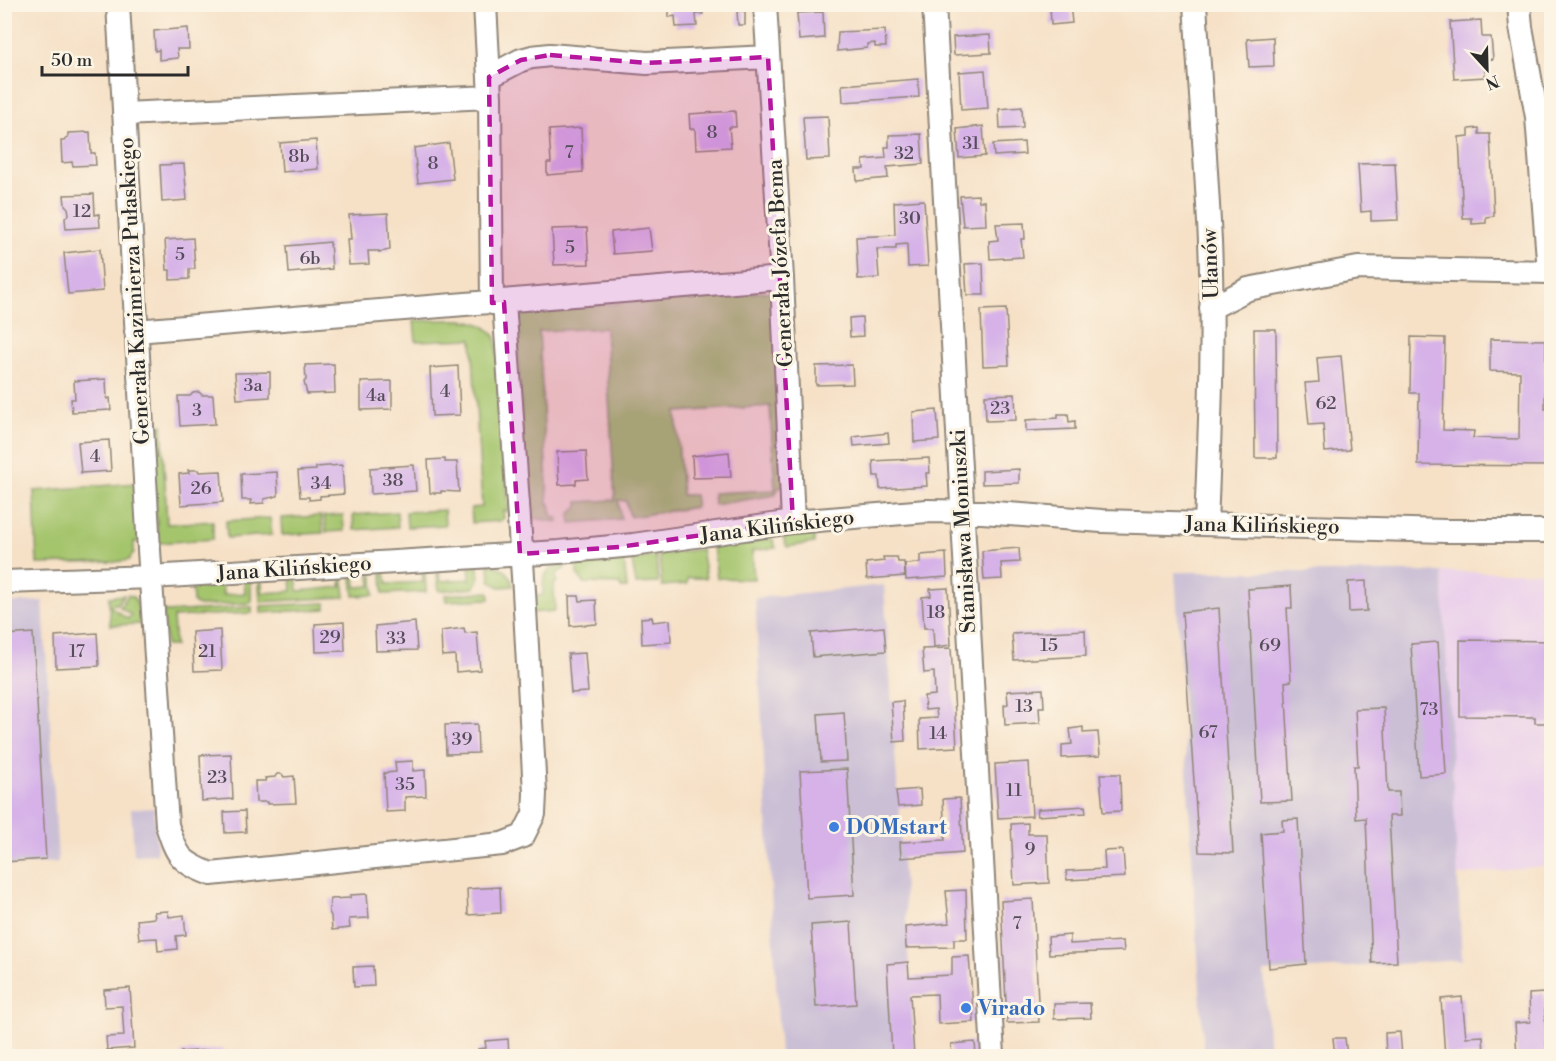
<svg xmlns="http://www.w3.org/2000/svg" width="1556" height="1061" font-family="'Libre Bodoni',serif">
<rect width="100%" height="100%" fill="#fcf5e5"/>
<filter id="ink" filterUnits="userSpaceOnUse"><feTurbulence type="fractalNoise" baseFrequency=".0167" numOctaves="2"/><feDisplacementMap in="SourceGraphic" scale="12" xChannelSelector="R" yChannelSelector="G"/><feConvolveMatrix kernelMatrix="1 2 1 2 8 2 1 2 1" color-interpolation-filters="sRGB"/></filter>
<filter id="wash" filterUnits="userSpaceOnUse"><feTurbulence type="fractalNoise" baseFrequency=".008" numOctaves="4" result="noise"/><feDisplacementMap in="SourceGraphic" scale="24" xChannelSelector="R" yChannelSelector="G"/><feGaussianBlur stdDeviation="1.35" result="paint"/><feColorMatrix in="noise" values="0 0 0 0 0 0 0 0 0 0 0 0 0 0 0 0 0 1.4 0 .05"/><feComposite in="paint" operator="in"/></filter>
<g filter="url(#wash)">
<rect width="100%" height="100%" fill="#f6e1c7"/>
<path fill="#ebd1eb" d="M1442 572H1551V865L1457 876Z"/>
<path fill="#cbbfd5" d="M1175 572H1442L1462 960 1264 972 1269 1056H1204Z
M884 585 915 1056H780L755 598Z
M43 601 58 862 5 866V603Z
M154 808 157 854 134 855 131 809Z"/>
<path fill="#a5c56d" stroke="#68784c" stroke-width="1.5" d="M774 291 784 486 779 487 775 495 714 505 713 493 775 490 770 406 676 412 682 495H694L696 507 630 517 626 501 618 500 621 519 571 523 570 514 578 507V502L615 500 605 328 539 331 548 504H550L552 515 558 519V522L533 518 532 510H526L517 334 519 321 524 310Z
M414 321C442 321 480 312 496 338L509 511H503L504 518 500 521 472 523 471 508 482 507 472 339 416 341Z
M162 425 167 524 213 521V539L158 543 151 426Z
M137 483 140 541 134 542V552L129 560 115 562 37 564 34 491Z
M444 510 445 525 407 527 406 512Z
M397 512 398 527 354 530 353 515Z
M343 515 344 531 326 532 324 516Z
M321 516 323 533 282 535 281 518Z
M270 518 272 535 227 538 226 521Z
M814 533V543L787 547 783 537Z
M772 538 776 548 752 551 754 579 717 578 713 547Z
M701 549 706 578H688L687 584 662 586 659 555Z
M656 556 658 583 636 584 632 560Z
M624 561 627 588H621L620 584 584 583 577 574V565Z
M489 565C502 566 511 572 513 586L499 587 490 580Z
M478 566 479 579 474 588 439 591 437 574 439 569 440 581 470 579 469 567Z
M557 566H564L565 568 556 574 557 582 554 584 555 611 530 613V597L543 595C543 581 542 572 557 566Z
M422 569 425 573 426 592 383 594 382 571H385L387 584 423 582Z
M370 573 373 576 374 595 354 596 352 577 355 574 356 587 371 586Z
M341 574 343 577 345 597 260 602 259 584 261 579 263 593 292 591 291 577H296L298 591 341 587Z
M251 580V603L198 606 193 602 192 584 222 582 223 595 245 593 244 581Z
M489 592 490 599 446 601 445 595Z
M124 595 117 605 114 603 111 607 128 619 131 615 120 607 128 595C135 596 137 601 138 607L144 608 145 624 110 625 109 597Z
M326 603V609L261 613V606Z
M252 607V613L173 617 175 646H166L163 610 166 612Z"/>
<g id="blocks">
<path fill="#d6b2e8" d="M669 4H702L703 14H696L697 26 676 27 675 16 669 17Z
M1050 4H1070L1072 23 1051 25Z
M737 11H745V25H738Z
M823 12 824 38 799 40 797 13Z
M1481 20 1482 37H1491L1493 59 1484 60 1485 77 1454 79 1450 22Z
M188 28 189 49H177L178 58 159 60V50L155 51 154 31Z
M885 30 886 47H875V43L867 44V48L837 51 838 32Z
M990 35 991 53 954 55 953 37Z
M1273 37 1274 66 1249 67 1247 39Z
M985 70 988 108 961 110 959 72Z
M918 79 919 97 843 102 842 85Z
M1022 107 1023 128 1000 129 999 109Z
M735 111 736 127H729L731 147 696 149 695 129H690L689 114Z
M828 116 830 159 806 160 803 117Z
M983 126 985 156 959 158 957 129Z
M581 128 583 172 547 175V163H551L549 130Z
M1479 128V134H1490L1494 216 1486 217V223L1472 224V218H1463L1459 137 1469 136V129Z
M90 132 91 153H95L96 165 73 166 72 162 62 163 61 141H64L68 136V133Z
M921 134 923 164 887 167 888 178 857 181 856 169H864L863 160 886 158 885 147H889V135Z
M316 140 318 169 282 172 280 143Z
M1024 142 1025 154 994 156 993 144Z
M449 143 453 179 418 183 414 148Z
M1395 163 1398 220 1371 221V211L1361 212 1358 164Z
M184 164 187 200 162 202 160 165Z
M94 194 95 215 99 214 100 227 66 229 65 218 69 214 68 208 65 205 64 195Z
M978 195 979 201H985L986 225 963 226 960 196Z
M924 200 928 266 908 267 907 244 896 245V249H877L879 278 858 279 856 237 895 235 894 202Z
M388 213 390 250 379 252V251H368L369 264 349 265 347 239H351L349 215Z
M1024 223 1025 239H1021L1023 257 990 259 989 241 998 240 996 224Z
M587 228 589 264 554 265 552 229Z
M649 228 652 251 613 254 611 232Z
M193 238 195 269H189V279L170 280V270H167L165 240Z
M330 242 332 269 289 273 287 246Z
M100 249 103 291 68 294 64 253Z
M983 263 984 295H967L965 264Z
M1006 309 1009 365 983 366 981 310Z
M862 317 863 336 850 337 849 318Z
M1254 329H1276L1277 458H1255Z
M1411 337 1445 338 1443 430 1474 431 1473 438 1519 439 1520 372 1490 371V339L1546 340 1545 409H1552L1551 466 1418 465 1419 393H1410Z
M1341 356 1350 450 1325 452 1323 424 1309 425 1305 383 1319 382 1317 358Z
M334 364 335 393 307 394 304 382 306 380 305 365Z
M852 365 853 384 816 385V366Z
M458 366 460 415 432 416 430 368Z
M270 372V397L237 399 235 373Z
M106 379 107 399 110 398 111 410 72 412 71 399H75L74 381Z
M392 381V409L361 410V382Z
M199 392 202 395H213L215 424 180 426 178 396H190L193 393Z
M1015 394 1016 420 986 421 985 395Z
M937 410 939 440 914 442 913 412Z
M1058 414H1068L1069 422 1075 421V429L1026 431V420L1058 418Z
M888 433 889 443 854 446 853 437Z
M109 440 111 471 81 473 78 442Z
M586 451 588 479 576 480V484L559 485 557 452Z
M729 452 731 477 693 478 692 456Z
M929 458 930 473H926L927 486 880 489 879 476H874L873 461Z
M445 459V462H457L459 492 441 491V493H430L428 460Z
M342 465 344 494 320 496V499L309 500V497H300L298 471 316 470V467Z
M414 465 416 491 371 494 370 468Z
M1019 469V483L982 484V471Z
M188 470H198L199 472 221 471 223 502 181 505 179 474 189 473Z
M277 472 278 496 264 499V503L250 504 251 500H242L241 474Z
M1019 548 1020 562 1001 563 1002 579 984 580 982 551Z
M946 553 947 577 906 580 905 564 920 563V555Z
M883 557H897L898 562H904L905 576 867 579 866 563 884 561Z
M1366 581 1367 611 1349 612 1348 582Z
M1291 586 1292 608H1287L1291 681 1285 682 1292 801 1260 802 1248 589Z
M948 588 951 645 934 647 933 628H924L922 597 931 596 930 589Z
M569 596H579L580 601 596 600 597 624 570 626Z
M1219 608 1233 853 1199 852 1182 612Z
M652 617 653 622 670 620 671 642 642 644 641 618Z
M344 622 345 651 316 652 315 624Z
M415 622 417 650 376 651 375 626Z
M884 627 886 651 813 657 811 633Z
M464 628 465 633 477 632 480 670 456 672 455 655 442 656 441 631Z
M220 630 222 670 194 671 192 632Z
M1085 630 1086 656 1014 660 1012 634Z
M33 633 46 859 4 862V833H8V819L4 820V635Z
M97 633 99 666 56 668 55 636Z
M1460 640 1552 641V723H1535V717L1460 716Z
M1438 642 1446 774 1419 776 1411 644Z
M951 648 957 747 920 749 919 719 937 718 936 709 925 710 924 696 935 695 934 672 924 673 922 649Z
M585 653 588 692 571 693 568 654Z
M1043 689 1044 707H1039L1040 723 1005 725 1004 705 1008 704 1007 691Z
M903 701 905 741 894 742 891 702Z
M1384 708 1388 792H1399L1400 816H1389L1397 962 1372 963 1366 818 1356 819 1354 766H1358L1355 709Z
M844 712 847 761 821 762 818 714Z
M477 724 478 753 446 754 445 725Z
M1083 727V733L1098 732 1100 756 1062 758V745L1072 744 1070 729Z
M231 754 233 799 202 801 200 755Z
M413 761V771L425 770 426 796 405 797V811L386 812 384 773 396 772 395 762Z
M1029 762 1032 816 998 818 995 764Z
M847 769 854 895 807 898 800 771Z
M277 774H282L284 777 294 776 296 803 267 804V802H256L255 781H266L265 778 275 777Z
M1100 774H1120L1121 811 1103 812Z
M920 789 921 805 898 807 896 791Z
M960 798 963 853 901 858 900 842 945 840 943 799Z
M1085 806 1086 813 1037 816 1038 809Z
M245 811 246 832 225 833 224 812Z
M1298 819 1306 964 1269 968 1261 833 1283 831 1282 820Z
M1028 823V834H1047L1049 883 1014 885 1011 824Z
M1123 850 1125 877 1067 880 1066 871 1105 869 1104 851Z
M500 887 501 913 468 915 467 889Z
M966 890 967 939H954V947L906 948 905 927 949 923 946 891Z
M367 894 369 918 349 919 350 928 332 930 331 916 329 912 330 899 350 898V895Z
M1033 899 1039 1022 1007 1023 1001 901Z
M168 911 169 917 184 915 186 935 176 936 177 949 158 951 157 938 139 939 137 920 155 918 154 912Z
M851 922 856 1004 816 1007 811 925Z
M1070 935V944L1123 941 1124 951 1049 954 1048 937Z
M969 956 974 1022 938 1024 937 994 910 995 914 1056H892L887 964 908 962 909 977 952 975V957Z
M373 966 374 986 354 987 353 967Z
M130 988 134 1048 107 1050 106 1037 124 1036 122 1006 105 1007 104 990Z
M1544 993 1547 1056H1517L1515 1023 1530 1022 1529 994Z
M1462 997 1466 1037 1483 1036 1484 1056H1445L1441 999Z
M1090 1003 1091 1018 1054 1019V1004Z
M1400 1032 1402 1056H1386L1385 1033Z
M1333 1038H1345L1347 1056H1335Z
M508 1039 509 1056H478V1049L486 1048 485 1041Z
M975 1042 976 1056H952L951 1044Z
M224 1049V1056H182L181 1052Z"/>
</g>
</g>
<g filter="url(#ink)">
<use href="#blocks" fill-opacity="0" stroke="#908679" stroke-width="1.5"/>
<g fill="none" stroke-linecap="round" stroke-linejoin="round">
<g stroke="#908679" stroke-width="26">
<path id="street" d="M118 4 149 550 167 825C177 856 180 862 211 874L502 844 523 836 534 814 535 793 524 591 504 302
M485 4 490 97 492 303
M765 4 782 278 793 522
M934 4 993 1056
M1195 4C1200 83 1206 162 1210 241 1214 335 1210 430 1206 524
M1519 4 1521 27 1537 117 1549 272H1552
M489 77 521 60 532 57 550 55 647 63 768 57
M124 114 490 97
M1211 308 1248 289 1358 268 1549 272
M136 331 782 278
M4 582 151 577 559 552 633 545 793 522 927 511 982 512 1102 521 1445 531H1552"/>
</g>
<use href="#street" stroke="#fff" stroke-width="22"/>
</g>
</g>
<path fill="#b5179e" fill-opacity="0.2" stroke="#b5179e" stroke-width="4.5" stroke-dasharray="12 8" stroke-linejoin="round" d="M550 55 647 63 768 57 793 522 619 547 520 554 504 302 492 303 489 77 521 60Z"/>
<g fill="#3f7fe0" stroke="#fcf5e5" stroke-width="2">
<circle cx="834" cy="827" r="6"/>
<circle cx="966" cy="1008" r="6"/>
</g>
<g text-anchor="middle" stroke-width="6" stroke-linejoin="round" paint-order="stroke">
<g font-size="18" fill="#564d5a">
<text x="712" y="138">8</text>
<text x="971" y="149">31</text>
<text x="569" y="158">7</text>
<text x="904" y="159">32</text>
<text x="299" y="162">8b</text>
<text x="433" y="169">8</text>
<text x="82" y="217">12</text>
<text x="910" y="224">30</text>
<text x="570" y="253">5</text>
<text x="180" y="260">5</text>
<text x="310" y="264">6b</text>
<text x="253" y="391">3a</text>
<text x="445" y="397">4</text>
<text x="376" y="401">4a</text>
<text x="1326" y="409">62</text>
<text x="1000" y="414">23</text>
<text x="197" y="416">3</text>
<text x="95" y="462">4</text>
<text x="393" y="486">38</text>
<text x="321" y="489">34</text>
<text x="201" y="494">26</text>
<text x="936" y="618">18</text>
<text x="330" y="643">29</text>
<text x="396" y="644">33</text>
<text x="1049" y="651">15</text>
<text x="1270" y="651">69</text>
<text x="77" y="657">17</text>
<text x="207" y="657">21</text>
<text x="1024" y="712">13</text>
<text x="1429" y="715">73</text>
<text x="1208" y="738">67</text>
<text x="938" y="739">14</text>
<text x="462" y="745">39</text>
<text x="217" y="783">23</text>
<text x="405" y="790">35</text>
<text x="1014" y="796">11</text>
<text x="1030" y="855">9</text>
<text x="1017" y="929">7</text>
</g>
<g font-size="21" fill="#2b2b2b" stroke="#fcf5e5">
<text transform="translate(780 263) rotate(-93)" y="7">Generała Józefa Bema</text>
<text transform="translate(1210 264) rotate(-92)" y="7">Ułanów</text>
<text transform="translate(134 291) rotate(-93)" y="7">Generała Kazimierza Pułaskiego</text>
<text transform="translate(1262 525) rotate(1)" y="7">Jana Kilińskiego</text>
<text transform="translate(777 526) rotate(-7)" y="7">Jana Kilińskiego</text>
<text transform="translate(963 531) rotate(-93)" y="7">Stanisława Moniuszki</text>
<text transform="translate(294 568) rotate(-4)" y="7">Jana Kilińskiego</text>
</g>
<g font-size="21" font-weight="bold" fill="#366cbe" stroke="#fcf5e5" text-anchor="start">
<text x="846" y="834">DOMstart</text>
<text x="978" y="1015">Virado</text>
</g>
</g>
<rect width="1556" height="1061" fill="none" stroke="#fcf5e5" stroke-width="24"/>
<g transform="translate(1487 69) rotate(158)" stroke="#fcf5e5" stroke-width="4.5" paint-order="stroke">
<path d="M0-4.5L10 22L0 15L-10 22Z" fill="#2b2b2b"/>
<text y="-9" font-size="16" font-weight="bold" text-anchor="middle" fill="#2b2b2b">N</text>
</g>
<path d="M42 66v9h146v-9" fill="none" stroke="#2b2b2b" stroke-width="3"/>
<text x="51" y="66" font-size="18" fill="#2b2b2b" stroke="#fcf5e5" stroke-width="4.5" paint-order="stroke">50 m</text>
</svg>
